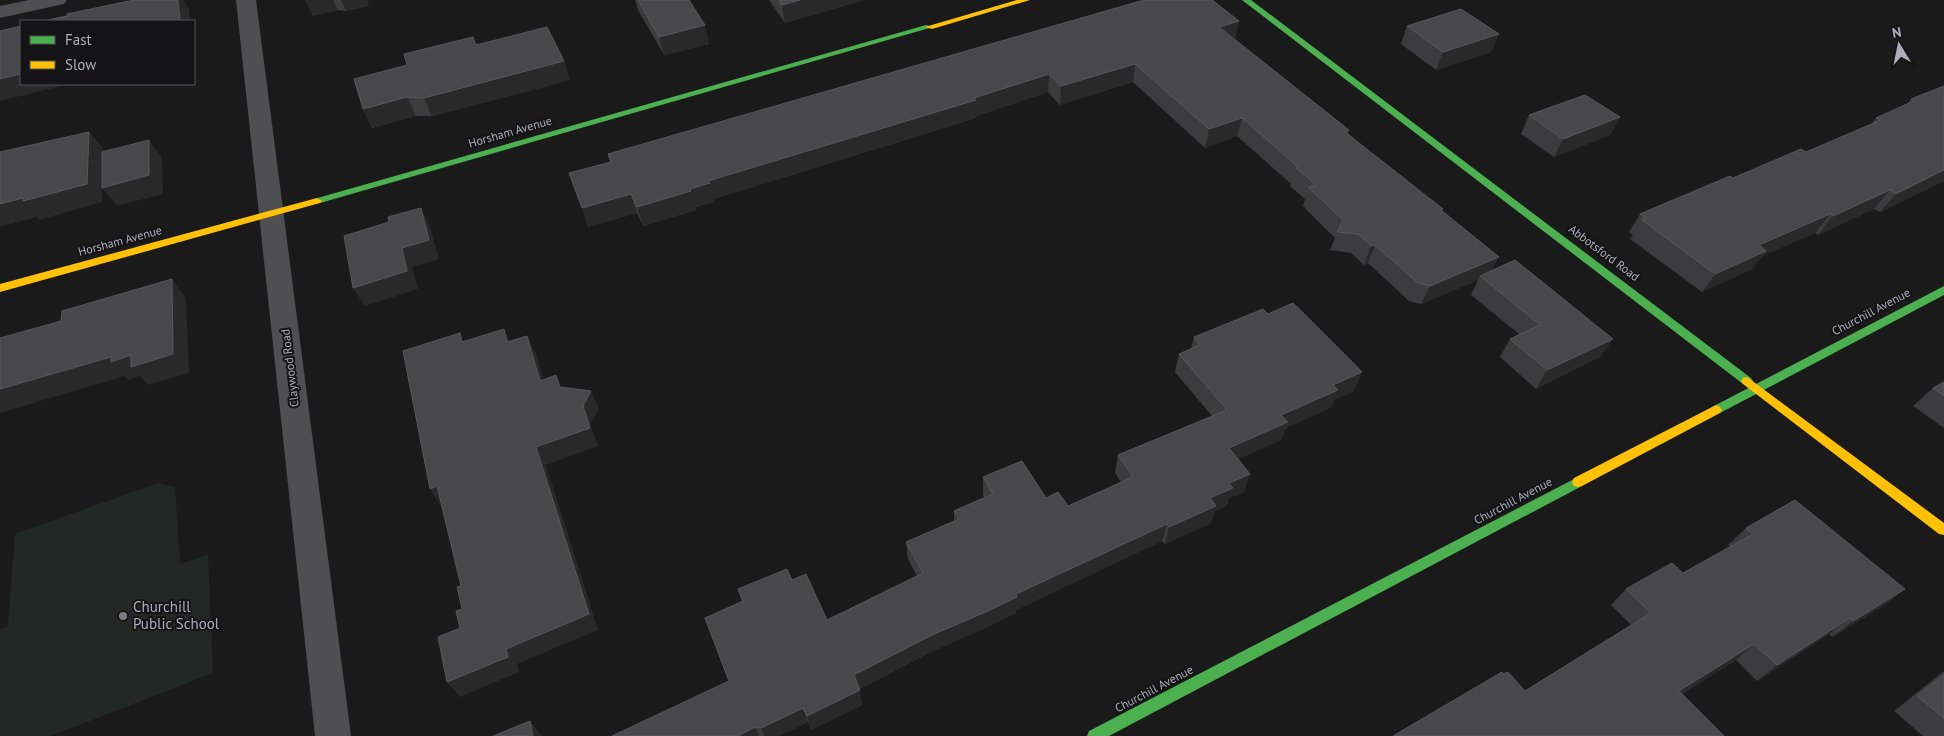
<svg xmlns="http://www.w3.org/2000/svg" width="1944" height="736" font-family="'PT Sans',sans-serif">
<rect width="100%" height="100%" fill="#1a1a1a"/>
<path fill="#222924" d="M158 483 175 487 180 564 208 555 213 673 51 736H0V629L8 626 15 534Z"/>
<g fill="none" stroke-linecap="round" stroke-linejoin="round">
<path fill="#4e4f53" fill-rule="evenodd" d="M29 0H67L64 4 0 18V6Z
M236 0H256L351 736H315Z"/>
<path fill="#4caf50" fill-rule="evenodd" d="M1242 0H1251L1751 378 1753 381 1751 384H1743Z
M926 25 933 27 320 203H314L312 201 314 199Z
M1944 286V295L1720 413H1712L1710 410 1712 407Z
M1578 477 1582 478 1584 482 1582 486 1109 736H1087L1089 731Z"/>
<path fill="#ffc107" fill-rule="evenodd" d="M1017 0H1030L932 29 925 27Z
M317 198 322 201 320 203 0 292V284Z
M1747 377 1944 523V535L1939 534 1743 384 1741 381 1743 378Z
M1716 405 1720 407 1722 410 1720 413 1582 486 1578 487 1574 486 1572 482 1574 478Z"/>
</g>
<path fill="#3b3c3d" d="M305 0H367L369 6 346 11 338 10 313 16Z
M635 0H689L709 44 664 55 638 10Z
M769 0H864L785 23Z
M1239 21 1235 39 1234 40 1349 130 1348 134 1442 211 1492 271 1613 339 1600 357 1536 389 1500 357 1510 339 1519 334 1471 295 1478 280 1421 304 1409 301 1368 263 1364 265 1351 253 1330 250 1335 238 1303 206 1305 199 1290 186 1291 184 1237 136 1205 148 1133 82 1060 105 1048 92 976 116V118L714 199V202L695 207 696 210 643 226 637 213 588 227 610 162 608 154Z
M1407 26 1499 34 1491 52 1436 70 1401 44Z
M476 45 570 80 432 116H416L372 128 363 109 407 65Z
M1944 86V180L1942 182 1880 212 1874 209 1818 235 1815 233 1762 256 1752 269 1702 292 1630 239 1633 235 1629 232 1640 214 1733 178 1806 152 1871 125 1876 118 1908 103 1911 99Z
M1529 115 1620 117 1610 135 1554 157 1521 134Z
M1268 314 1354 391 1334 400 1330 408 1286 428 1281 440 1238 459 1244 492 1229 498 1227 505 1215 511 1211 523 1165 544 1162 541 1016 610V613L987 627 933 651 859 689 862 705 811 730 808 722 779 736H612L729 681 742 601 738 589 792 580 827 620 917 576 908 559 906 542 954 521V511L984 497 983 495V477L1046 498 1068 506 1121 482 1115 473 1118 455 1212 416 1175 372 1179 354 1191 348 1194 337Z
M1944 382V428L1913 406 1933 388Z
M1746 528 1905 589 1883 606 1832 637 1829 634 1757 681 1736 660 1682 694 1393 736 1503 674 1525 691 1631 625 1611 605 1626 589 1683 573 1731 547 1728 545Z
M1944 671V736H1923L1894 711Z"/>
<path fill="#29292a" d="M178 0H183L189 9 190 21H180Z
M305 0H333L338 10 313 16Z
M341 0H367L369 6 346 11Z
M800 0H864L785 23 782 5Z
M1239 21 1235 39 1215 46 1219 27Z
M705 25 709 44 664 55 659 37Z
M1499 34 1491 52 1436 70 1443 52Z
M564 61 570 80 432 116 424 98Z
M1135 64 1133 82 1060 105 1061 86Z
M21 74V84H70L0 101V79Z
M1049 74 1048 92 976 116V118L714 199V202L695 207 696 210 643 226 637 207 690 189 708 181 974 98Z
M407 97 416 116 372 128 363 109Z
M1620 117 1610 135 1554 157 1563 139Z
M1242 118 1237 136 1205 148 1209 129Z
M89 132 104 150 102 188 149 140 162 158 163 194 117 206 102 188V202L39 220 37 217 0 227V204Z
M1944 170V180L1942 182 1880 212 1896 194Z
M1890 190 1874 209 1818 235 1833 216Z
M631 194 637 213 588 227 582 208Z
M421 208 430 227 439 259 412 267 418 289 365 306 353 288 402 248Z
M1830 214 1815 233 1762 256 1752 269 1702 292 1715 274 1759 245Z
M1375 245 1368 263 1364 265 1371 246Z
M1499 257 1489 275 1480 276 1478 280 1421 304 1430 286Z
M172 279 186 298 189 373 148 385 140 376 128 380 125 376 0 413V417V389L111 357 131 355Z
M504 329 513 347 507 342Z
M527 336 536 354 549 399 540 381Z
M1613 339 1600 357 1536 389 1547 370Z
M1362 372 1354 391 1334 400 1330 408 1286 428 1281 440 1224 466 1229 448 1281 415 1333 385Z
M591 391 599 409 590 424 598 446 546 465 598 630 517 664 519 672 460 697 447 682 506 649 536 447 583 406Z
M1250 474 1244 492 1229 498 1227 505 1215 511 1211 523 1165 544 1169 527 1229 483Z
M437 486 441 506 430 489Z
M1167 524 1162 541 1016 610V613L987 627 933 651 856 690 854 675 932 635 1016 594Z
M1905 589 1883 606 1832 637 1853 621Z
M1850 618 1829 634 1757 681 1777 665Z
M1754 644 1736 660 1662 706 1679 691Z
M860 690 862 705 811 730 807 716Z
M803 708 808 722 779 736H764L761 728Z
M530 721 541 735V736H533Z
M755 727 759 736H738Z"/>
<path fill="#48484b" stroke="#57585c" d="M134 0H178L180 21H43L67 16V14Z
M638 0H689L705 25 659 37Z
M779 0H800L782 5Z
M1144 0H1212L1239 21 1219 27 1349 130 1345 132 1443 209 1441 210 1499 257 1430 286 1418 283 1375 245 1371 246 1358 234 1337 232 1343 220 1308 187 1316 185 1296 168 1298 167 1242 118 1209 129 1135 64 1061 86 1049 74 974 98 976 100 708 181 710 183 690 189 691 191 637 207 631 194 582 208 569 173 611 162 608 154Z
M1461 9 1499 34 1443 52 1407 26Z
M21 26V74L0 79V31Z
M547 27 564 61 424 98 407 97 363 109 354 79 407 65 404 54 473 37 476 45Z
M1944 86V170L1896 194 1890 190 1833 216 1830 214 1759 245 1766 251 1715 274 1642 220 1646 218 1640 214 1730 176 1733 178 1801 149 1806 152 1881 120 1876 118 1914 101 1911 99Z
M1585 95 1620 117 1563 139 1529 115Z
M89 132 87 184 23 201V198L0 204V152Z
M149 140V175L102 188V152Z
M421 208 429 240 402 248 407 271 353 288 344 236 389 222 388 217Z
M1515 260 1613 339 1547 370 1510 339 1540 325 1480 276Z
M172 279 173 354 131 367V355L111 362V357L0 389V338L61 321 62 311Z
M1293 303 1362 372 1333 385 1338 390 1281 415 1288 422 1229 448 1250 474 1229 483 1233 488 1210 498 1216 506 1169 527 1167 524 1016 594 1017 597 988 611 932 635 854 675 860 690 807 716 803 708 761 728 755 727 738 736H612L729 681 705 618 743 601 738 589 787 569 792 580 806 574 827 620 923 573 906 542 959 519 954 511 993 494 983 477 1022 461 1046 498 1058 492 1068 506 1133 477 1118 455 1227 410 1179 354 1200 345 1194 337 1263 309 1268 314Z
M504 329 507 342 527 336 540 381 556 375 560 387 591 391 583 406 590 428 536 447 589 614 506 649 508 657 447 682 438 637 460 628 456 611 462 609 457 587 461 586 437 486 430 489 403 351 460 333 462 342Z
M1944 382V396L1933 388Z
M1795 500 1905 589 1853 621 1850 618 1777 665 1754 644 1679 691 1724 736H1393L1502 672 1503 674 1508 672 1525 691 1651 613 1626 589 1672 563 1683 573 1753 534 1746 528Z
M1944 675V718L1917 696Z
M530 721 533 736H493Z"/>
<circle fill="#797b82" stroke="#141416" stroke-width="2" cx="123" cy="616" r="5"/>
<g text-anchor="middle" stroke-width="4" stroke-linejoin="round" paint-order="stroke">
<g font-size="12" fill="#acafba" stroke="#141416">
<text transform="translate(510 132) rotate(-16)" y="4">Horsham Avenue</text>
<text transform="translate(120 241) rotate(-15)" y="4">Horsham Avenue</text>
<text transform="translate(1604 253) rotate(37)" y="4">Abbotsford Road</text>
<text transform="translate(1871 312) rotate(-28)" y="4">Churchill Avenue</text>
<text transform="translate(290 368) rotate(-97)" y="4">Claywood Road</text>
<text transform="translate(1513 501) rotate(-28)" y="4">Churchill Avenue</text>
<text transform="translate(1154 689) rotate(-28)" y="4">Churchill Avenue</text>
</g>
<g font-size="15" fill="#acafba" stroke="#141416" text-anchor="start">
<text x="133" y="612">Churchill<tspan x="133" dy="17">Public School</tspan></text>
</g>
</g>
<rect x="20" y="20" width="175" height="65" fill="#141416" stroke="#515258"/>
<rect x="30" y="36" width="25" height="8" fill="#4caf50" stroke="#515258"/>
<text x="65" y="45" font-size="15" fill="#acafba">Fast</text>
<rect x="30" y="61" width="25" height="8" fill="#ffc107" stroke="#515258"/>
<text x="65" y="70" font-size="15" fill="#acafba">Slow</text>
<g transform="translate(1899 45) rotate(350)" stroke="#141416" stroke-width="4" paint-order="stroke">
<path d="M0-4L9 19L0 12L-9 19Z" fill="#acafba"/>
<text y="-8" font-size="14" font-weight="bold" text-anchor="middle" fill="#acafba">N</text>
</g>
</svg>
